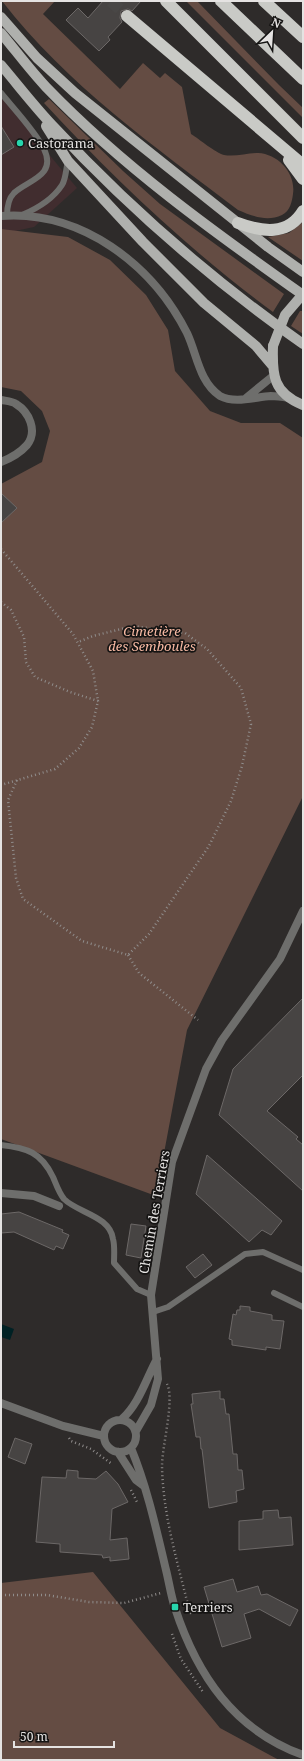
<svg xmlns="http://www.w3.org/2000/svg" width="304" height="1761" font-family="'Noto Serif',serif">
<rect width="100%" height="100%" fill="#2e2b2a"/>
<path fill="#412d2f" d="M1 97 77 188 34 227 1 234Z"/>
<path fill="#644c43" d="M2 1H55L43 14 120 89 143 63 160 78 165 73 182 87 191 134C199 139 216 153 224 155 235 157 247 153 258 153 279 154 296 174 293 194 292 202 290 211 282 215 267 222 252 216 238 210 154 146 67 85 2 1Z
M186 1H197L279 85 303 108V118Z
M49 99 123 171 160 204 284 294 273 312C189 250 115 180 44 103Z
M303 222V261L268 237 289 233Z
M1 229 68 237 110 260 146 295 168 330 175 371 210 411 241 423H280L303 438V796L187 1030 156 1196 1 1139V484L42 462 50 431 42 411 21 391 1 387Z
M300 311H303V334L291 326Z
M93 1572 220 1728 279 1760H1V1583Z"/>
<path fill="#002124" d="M1 1324 14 1329 10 1340 1 1337Z"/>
<path fill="#474443" stroke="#6c6867" d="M103 1H141L132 11 128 9 121 11 120 18 122 22 108 37 110 40 99 51 66 20 78 8 88 18Z
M1 126 14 147 1 155Z
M1 493 17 508 1 523Z
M303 998V1075L267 1111 298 1137 296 1139 303 1145V1191L219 1115 233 1069Z
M207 1155 282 1221 271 1235 262 1230 249 1242 196 1194Z
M19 1212 63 1230 62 1232 69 1235 63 1249 56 1246 54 1250 14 1232 1 1233V1214Z
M131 1224 146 1226 141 1258 126 1255Z
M203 1254 212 1265 195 1278 186 1267Z
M240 1306 250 1307V1311L272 1315V1320L284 1321 280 1349 266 1347V1350L232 1345V1340L229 1339 233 1314 236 1315 237 1310H240Z
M220 1391V1399H224L226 1414H229L233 1454H237L238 1470H242L244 1489 236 1491 237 1502 209 1508 202 1449H201L200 1437H196L191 1404H193L192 1394Z
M15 1438 32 1444 25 1464 8 1457Z
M67 1470 78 1471V1478L96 1479 106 1471 118 1484 128 1502 112 1509 110 1540 127 1538 129 1559 110 1561V1557L103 1558 102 1555 60 1552V1544L36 1542 42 1477 66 1478Z
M278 1510 279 1518 291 1517 293 1545 239 1550V1521L263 1519V1511Z
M233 1579 237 1592 258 1586 261 1595 267 1594 298 1610 290 1626 259 1609 244 1614 251 1638 222 1647 204 1587Z"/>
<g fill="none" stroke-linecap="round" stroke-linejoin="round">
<path stroke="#494746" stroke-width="12" stroke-dasharray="12 6" stroke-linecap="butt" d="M111 1 127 16"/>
<path stroke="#908d8c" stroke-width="2.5" stroke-dasharray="1 3" stroke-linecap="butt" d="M1 549 73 634 93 671 98 701
M1 602 11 610 24 637 26 662 35 677 70 692 98 701 92 727 79 748 55 769 1 785
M17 780 8 800 16 878 23 899 82 941 128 955 149 934 209 846 231 801 242 766 251 724 241 688 207 649 185 633 133 626 93 636 78 642
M128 955 139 973 198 1020
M167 1384C175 1399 162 1446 162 1466 163 1516 178 1564 190 1613H188
M69 1438 71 1441 91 1449 112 1464
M131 1490 137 1502
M1 1595H47L89 1602 124 1603 161 1593
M172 1634 181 1659 203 1692"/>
<path stroke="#6e6e6c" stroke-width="6" d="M1 93C14 109 35 131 44 149 57 176 28 180 14 193 8 199 7 208 7 216
M22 215C36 209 53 199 62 185 66 179 66 168 68 161
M1 1145C27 1148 41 1152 53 1177 56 1184 59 1193 64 1199 78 1213 110 1216 113 1239 115 1246 114 1255 114 1263L137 1289 151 1295
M274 1293 303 1307
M153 1312 168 1307 245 1254 263 1252 303 1270"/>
<path stroke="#6e6e6c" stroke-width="8" d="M1 216C81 210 152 264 187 333 197 354 199 382 220 396 235 404 255 397 271 396 277 396 283 397 289 398
M246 398 273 376
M1 400C6 401 12 401 16 404 29 412 38 431 27 445 20 453 11 458 1 462
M1 1193 34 1196 59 1206
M1 1403 63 1426 104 1436
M122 1419C139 1404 146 1379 157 1359
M104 1436a16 16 0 1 1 32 0a16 16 0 1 1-32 0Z
M136 1431 151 1405 158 1379 151 1295 172 1162 206 1069 222 1040 280 959 303 911
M131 1448C147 1487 156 1528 166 1570 169 1582 171 1596 175 1608 197 1675 234 1730 303 1755
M118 1452 136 1480 144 1486"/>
<path stroke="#afb0ad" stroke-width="10" d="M1 17 37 58 75 93 268 247 303 272
M1 33C16 51 30 70 46 87 122 166 214 232 303 295
M1 65C18 85 34 106 52 125 128 207 212 280 303 344
M46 126 68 161 143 242 204 303 256 346 272 365
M273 346C272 375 273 393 303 405"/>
<path stroke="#c9cac6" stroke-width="12" d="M166 1 303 138
M221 1 303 79
M264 1 303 37
M127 16 303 165
M289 160 303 179
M238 223C262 232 288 236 303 211"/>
<path stroke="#afb0ad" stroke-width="10" d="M273 346 285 315 303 294"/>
</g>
<g fill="#27d5ad" stroke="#151413" stroke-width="1.5">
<circle cx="20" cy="143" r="4"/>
<rect x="171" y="1603" width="8" height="8" rx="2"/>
</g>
<g text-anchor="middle" stroke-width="3.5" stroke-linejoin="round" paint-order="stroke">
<g font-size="13" fill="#e5e3e2" stroke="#151413" text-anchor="start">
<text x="28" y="148">Castorama</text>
<text x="183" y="1612">Terriers</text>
</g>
<g font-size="13" font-style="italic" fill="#f8baa4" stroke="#151413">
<text x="152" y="636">Cimetière<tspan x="152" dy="15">des Semboules</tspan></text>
</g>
<g font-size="13" fill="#e5e3e2" stroke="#151413">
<text transform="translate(154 1212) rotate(-80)" y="5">Chemin des Terriers</text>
</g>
</g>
<rect width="304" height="1761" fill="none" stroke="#e5e3e2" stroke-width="4"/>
<g transform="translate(272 32) rotate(25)" stroke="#151413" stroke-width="3" paint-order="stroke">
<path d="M0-3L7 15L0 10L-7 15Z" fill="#e5e3e2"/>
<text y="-6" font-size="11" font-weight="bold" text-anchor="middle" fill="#e5e3e2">N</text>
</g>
<path d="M14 1741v6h100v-6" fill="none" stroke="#e5e3e2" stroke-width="2"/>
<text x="20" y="1741" font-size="12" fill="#e5e3e2" stroke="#151413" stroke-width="3" paint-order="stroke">50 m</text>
</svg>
